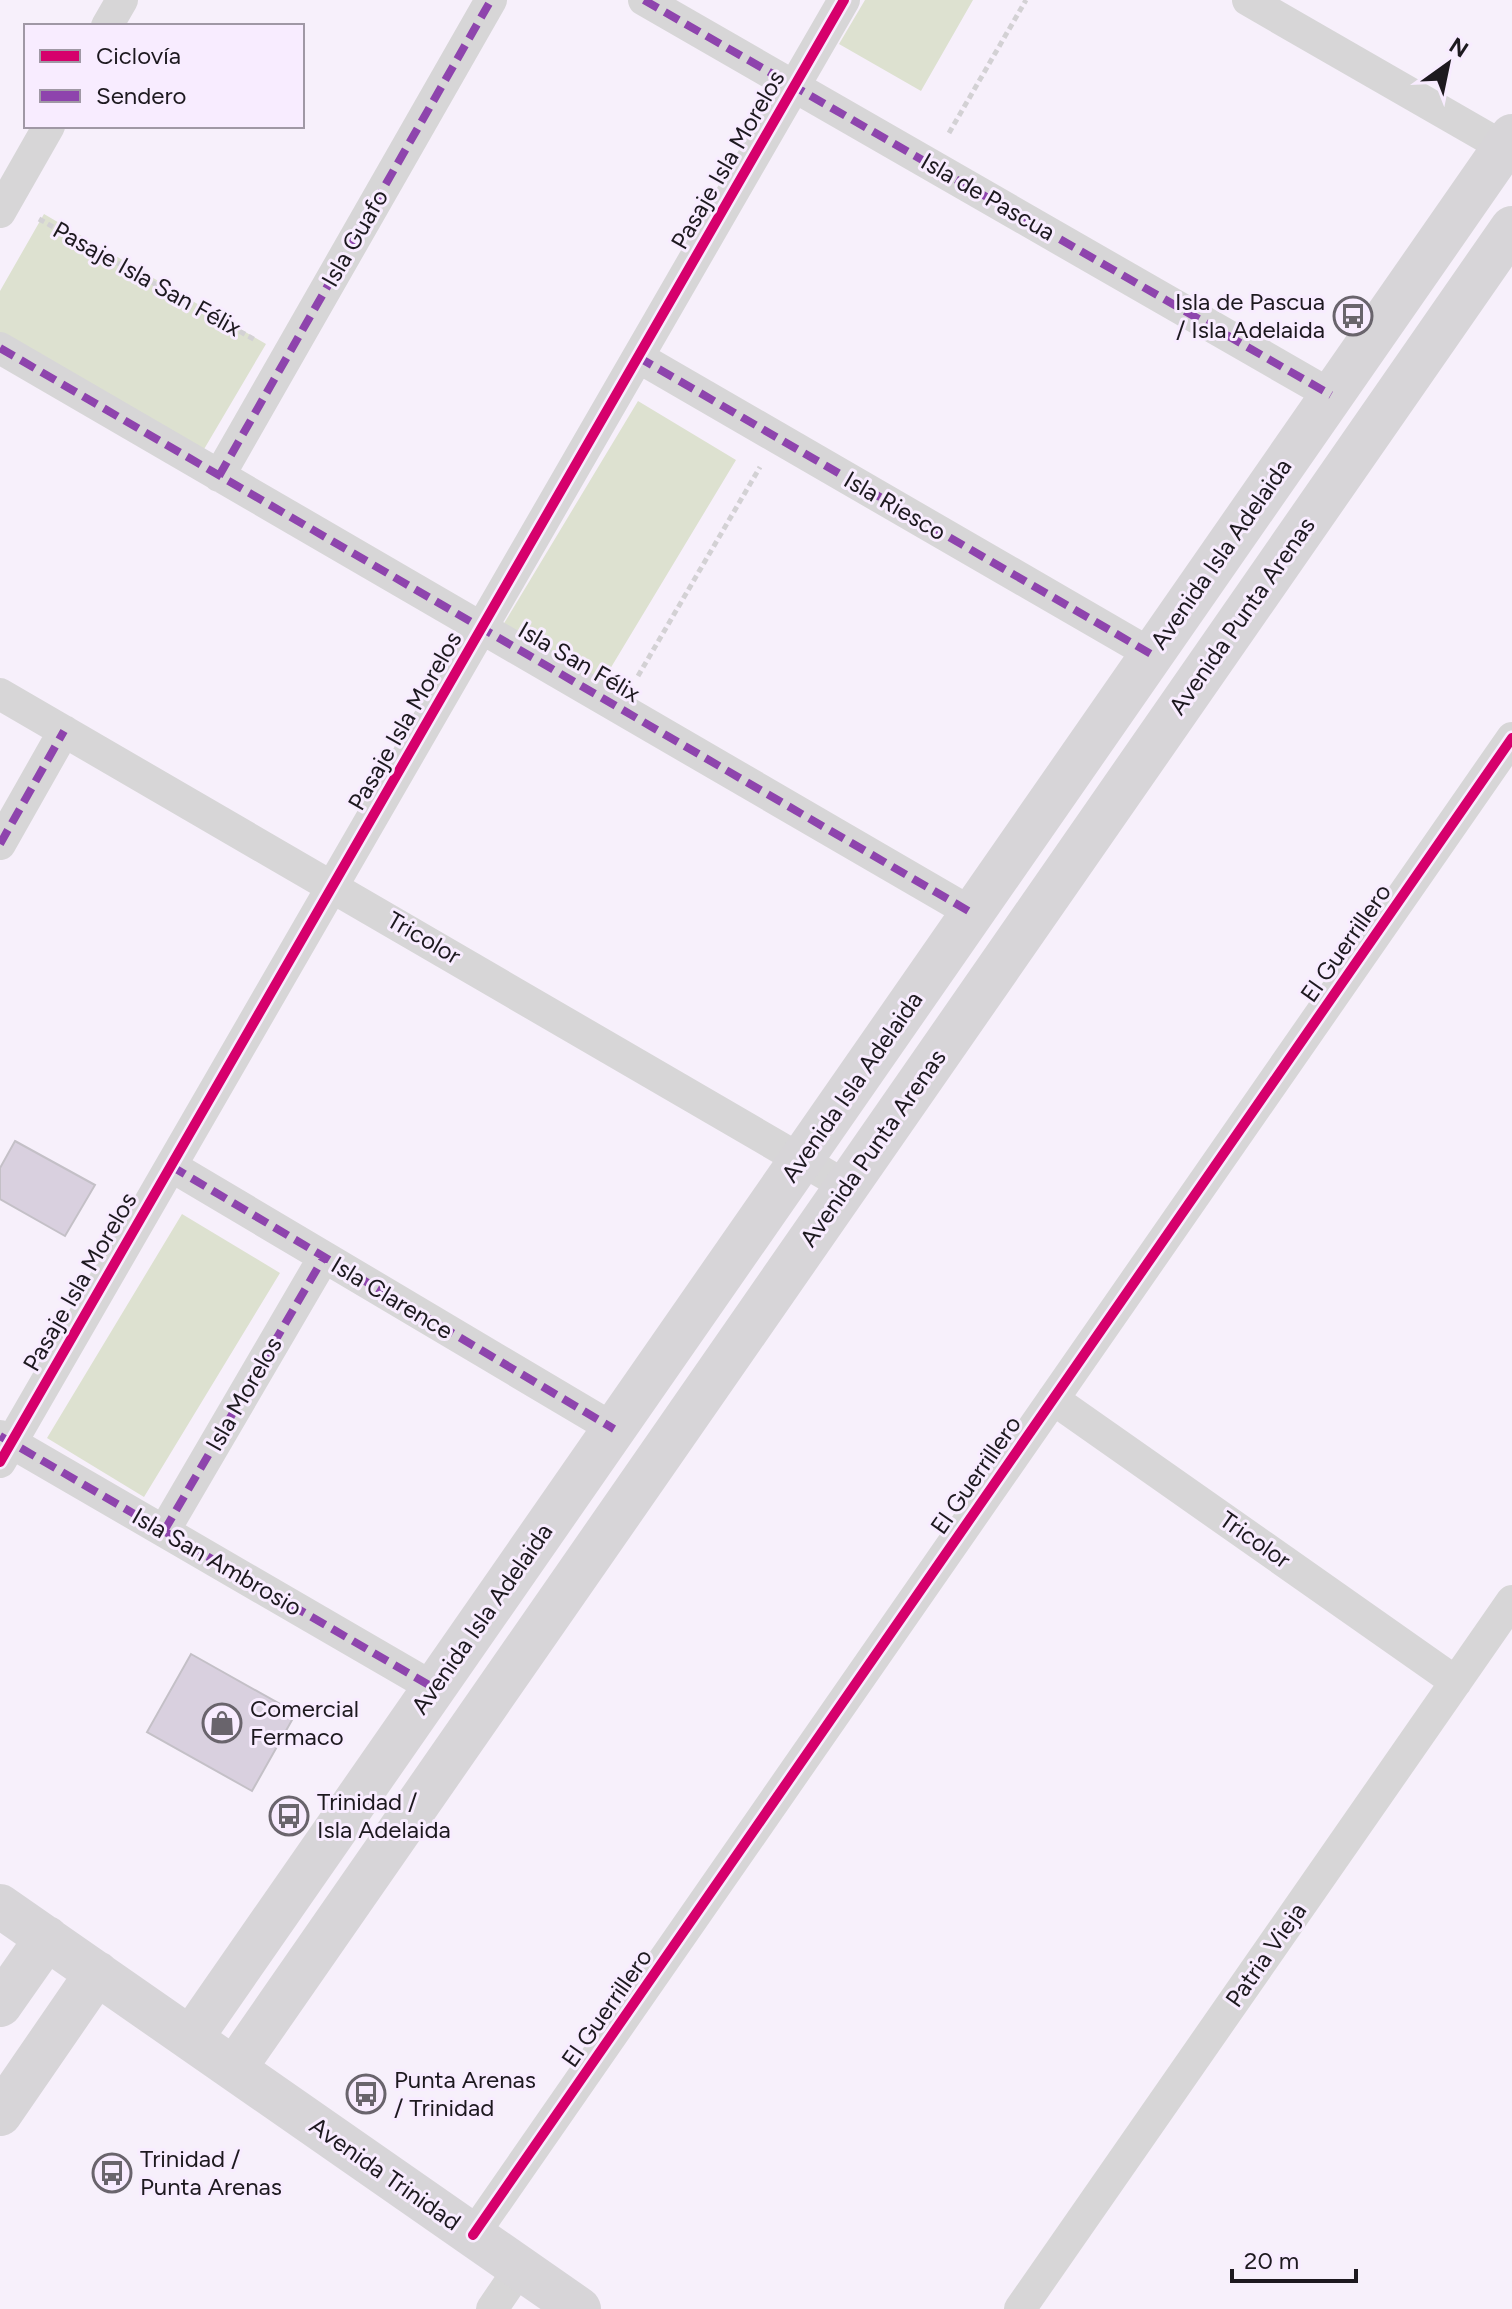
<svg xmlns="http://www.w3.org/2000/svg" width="1512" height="2309" font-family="Figtree,sans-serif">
<rect width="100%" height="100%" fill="#f7f0fb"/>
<path fill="#dde1d0" d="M865 0H973L921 91 839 44Z
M44 214 266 344 200 456 0 339V291Z
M638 401 736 460 601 684 503 625Z
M182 1214 280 1273 144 1497 47 1438Z"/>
<path fill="#d9d0df" stroke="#c4c0c7" stroke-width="2" d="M15 1141 95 1185 65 1236 0 1199V1168Z
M191 1654 296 1713 252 1791 147 1732Z"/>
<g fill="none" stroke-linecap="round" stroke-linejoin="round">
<path stroke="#d3d1d4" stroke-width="5" stroke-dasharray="6 4" stroke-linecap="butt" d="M949 133 1026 0
M39 219 257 341
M638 676 760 467"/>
<path stroke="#d7d6d7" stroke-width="32" d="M644 0 1331 395
M1248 0 1512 152
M107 26 122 0
M0 212 49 126
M0 348 972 913
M638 357 1151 654
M219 476 491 0
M0 694 846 1186
M0 844 64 731
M171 1166 614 1429
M1053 1399 1456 1682
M0 1436 434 1688
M0 1462 844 0
M164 1531 324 1257
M473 2235 1512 738
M492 2309 520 2268
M1020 2309 1512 1601"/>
<path stroke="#d7d5d8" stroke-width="44" d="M0 1906 579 2309
M0 2005 47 1938
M191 2038 1512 136
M234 2069 1512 228
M0 2114 97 1973"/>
<path stroke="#8e44ad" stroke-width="8" stroke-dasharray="16 8" stroke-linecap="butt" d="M644 0 1331 395
M0 348 972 913
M638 357 1151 654
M219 476 491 0
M0 844 64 731
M171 1166 614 1429
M0 1436 434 1688
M164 1531 324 1257"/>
<g stroke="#f8ecff" stroke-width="15">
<path id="cycleway" d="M0 1462 844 0
M473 2235 1512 738"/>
</g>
<use href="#cycleway" stroke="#d6006c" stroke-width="10"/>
</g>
<defs>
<g id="bus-ring" transform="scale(2)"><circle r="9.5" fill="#f8ecff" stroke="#69646c" stroke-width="1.5"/><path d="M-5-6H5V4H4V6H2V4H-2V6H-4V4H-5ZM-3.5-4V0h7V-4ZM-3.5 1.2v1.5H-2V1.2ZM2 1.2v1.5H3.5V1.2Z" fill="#69646c"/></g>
<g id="shop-ring" transform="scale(2)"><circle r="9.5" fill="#f8ecff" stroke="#69646c" stroke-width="1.5"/><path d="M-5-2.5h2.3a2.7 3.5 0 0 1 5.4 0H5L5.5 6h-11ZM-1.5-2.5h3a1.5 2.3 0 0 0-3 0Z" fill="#69646c"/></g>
</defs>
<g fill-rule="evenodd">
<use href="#bus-ring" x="1353" y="316"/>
<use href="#shop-ring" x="222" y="1723"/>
<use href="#bus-ring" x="289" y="1816"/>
<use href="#bus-ring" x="366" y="2094"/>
<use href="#bus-ring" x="112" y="2173"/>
</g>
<g text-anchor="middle" stroke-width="6" stroke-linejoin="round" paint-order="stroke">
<g font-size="24" fill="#1d191f" stroke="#f8ecff">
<text transform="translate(728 160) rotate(-60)" y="8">Pasaje Isla Morelos</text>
<text transform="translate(988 197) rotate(30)" y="8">Isla de Pascua</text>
<text transform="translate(355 238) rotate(-60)" y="8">Isla Guafo</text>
<text transform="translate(147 279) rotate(29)" y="8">Pasaje Isla San Félix</text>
<text transform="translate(895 506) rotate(30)" y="8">Isla Riesco</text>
<text transform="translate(1221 554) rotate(-55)" y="8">Avenida Isla Adelaida</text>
<text transform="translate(1242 616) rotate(-55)" y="8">Avenida Punta Arenas</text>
<text transform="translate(579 662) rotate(30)" y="8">Isla San Félix</text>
<text transform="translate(405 721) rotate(-60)" y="8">Pasaje Isla Morelos</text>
<text transform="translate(424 938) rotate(30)" y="8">Tricolor</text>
<text transform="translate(1346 943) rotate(-55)" y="8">El Guerrillero</text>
<text transform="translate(852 1087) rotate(-55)" y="8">Avenida Isla Adelaida</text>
<text transform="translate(873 1148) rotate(-55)" y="8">Avenida Punta Arenas</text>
<text transform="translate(80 1282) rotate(-60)" y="8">Pasaje Isla Morelos</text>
<text transform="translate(392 1298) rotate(31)" y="8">Isla Clarence</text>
<text transform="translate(244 1394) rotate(-60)" y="8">Isla Morelos</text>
<text transform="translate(976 1475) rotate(-55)" y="8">El Guerrillero</text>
<text transform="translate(1255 1540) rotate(35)" y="8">Tricolor</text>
<text transform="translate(217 1562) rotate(30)" y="8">Isla San Ambrosio</text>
<text transform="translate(482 1619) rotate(-55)" y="8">Avenida Isla Adelaida</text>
<text transform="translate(1266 1955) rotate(-55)" y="8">Patria Vieja</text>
<text transform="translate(607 2008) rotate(-55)" y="8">El Guerrillero</text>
<text transform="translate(385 2174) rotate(35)" y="8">Avenida Trinidad</text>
</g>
<g font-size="24" fill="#1d191f" stroke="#f8ecff" text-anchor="start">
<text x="1325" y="310" text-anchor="end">Isla de Pascua<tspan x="1325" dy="28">/ Isla Adelaida</tspan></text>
<text x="250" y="1717">Comercial<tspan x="250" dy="28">Fermaco</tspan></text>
<text x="317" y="1810">Trinidad /<tspan x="317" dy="28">Isla Adelaida</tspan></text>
<text x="394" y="2088">Punta Arenas<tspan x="394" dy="28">/ Trinidad</tspan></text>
<text x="140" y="2167">Trinidad /<tspan x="140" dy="28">Punta Arenas</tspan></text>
</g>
</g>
<rect x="24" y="24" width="280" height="104" fill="#f8ecff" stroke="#a098a5" stroke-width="2"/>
<rect x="40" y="50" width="40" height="12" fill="#d6006c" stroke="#a098a5" stroke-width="2"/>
<text x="96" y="64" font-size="24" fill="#1d191f">Ciclovía</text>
<rect x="40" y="90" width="40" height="12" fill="#8e44ad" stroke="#a098a5" stroke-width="2"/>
<text x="96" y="104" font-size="24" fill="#1d191f">Sendero</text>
<g transform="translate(1448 64) rotate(33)" stroke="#f8ecff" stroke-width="6" paint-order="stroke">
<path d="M0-6L14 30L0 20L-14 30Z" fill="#1d191f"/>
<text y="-12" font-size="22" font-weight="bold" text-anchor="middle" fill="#1d191f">N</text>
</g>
<path d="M1232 2269v12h124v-12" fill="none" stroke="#1d191f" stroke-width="4"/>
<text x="1244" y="2269" font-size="24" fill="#1d191f" stroke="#f8ecff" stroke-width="6" paint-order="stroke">20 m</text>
</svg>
